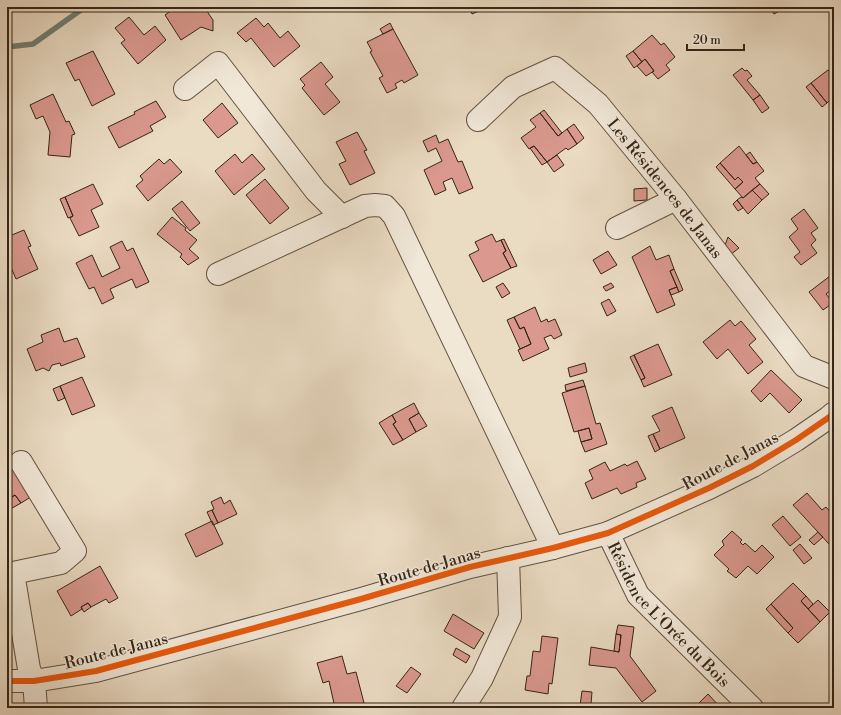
<svg xmlns="http://www.w3.org/2000/svg" width="841" height="715" font-family="'Libre Bodoni',serif">
<rect width="100%" height="100%" fill="#eadbc3"/>
<filter id="stains"><feTurbulence type="fractalNoise" baseFrequency=".005" numOctaves="4"/><feColorMatrix values="0 0 0 0 .2 0 0 0 0 .09 0 0 0 0 .02 0 0 0 .5 -.17"/></filter>
<radialGradient id="worn" r=".72"><stop offset=".6" stop-color="#630" stop-opacity="0"/><stop offset="1" stop-color="#630" stop-opacity=".3"/></radialGradient>
<g fill="none" stroke-linecap="round" stroke-linejoin="round">
<path stroke="#707f76" stroke-width="5.5" d="M7 47 33 44 85 7"/>
</g>
<path fill="#da988e" stroke="#342517" d="M176 7H189L191 10 195 7 198 11 204 7 213 20V31L201 27 181 40 165 15Z
M469 7H488L472 14Z
M769 7H786L774 14Z
M129 17 144 35 155 26 166 40 138 64 121 43 125 40 115 28Z
M256 18 264 27 268 23 280 38 288 31 300 46 274 67 251 38 246 42 237 33Z
M390 23 393 29 383 34 380 29Z
M393 29 418 75 404 83 402 80 395 84 397 88 387 93 379 78 383 76 370 52 372 51 367 42Z
M652 35 661 45 664 43 675 57 666 65 670 70 658 79 652 72 654 71 645 59 642 62 633 51Z
M93 51 115 94 92 106 79 79 75 81 66 63Z
M633 51 642 62 634 68 626 56Z
M645 59 654 71 646 76 637 66Z
M321 62 333 77 325 84 340 102 324 115 302 88 305 85 300 79Z
M742 68 745 71 747 70 752 76 747 80 760 95 753 100 733 75Z
M828 70 834 77V105L830 100 827 103 811 83Z
M811 83 827 103 822 107 806 87Z
M53 94 66 122 69 121 75 134 72 135 70 157 48 155 50 132 43 116 36 119 30 105Z
M760 95 769 108 762 113 753 100Z
M156 101 166 117 150 126 153 131 119 148 108 127 135 114 134 112Z
M222 103 238 123 218 138 203 120Z
M544 110 562 133 558 136 540 113Z
M540 113 558 136 567 129 577 144 568 150 566 148 547 162 534 146 529 149 521 138 536 127 530 120Z
M574 124 584 138 577 144 567 129Z
M357 132 367 150 364 151 375 173 350 185 339 164 346 161 336 142Z
M436 135 439 143 448 139 458 162 462 161 473 188 459 194 452 178 443 182 446 190 435 195 424 170 442 161 436 148 428 152 423 141Z
M534 146 547 162 542 165 530 148Z
M739 146 753 164 757 162 764 171 755 178 760 184 743 198 735 189 743 182 738 177 735 180 720 163Z
M750 152 757 162 753 164 746 155Z
M235 154 242 163 252 154 265 169 234 195 215 171Z
M557 155 564 165 554 172 547 162Z
M159 159 164 164 170 159 182 172 148 201 136 186 143 180 140 176Z
M720 163 735 180 738 177 743 182 735 189 716 167Z
M265 179 289 208 270 224 246 195Z
M93 184 103 204 91 210 99 227 79 236 70 218 73 216 65 197Z
M760 184 769 194 762 200 752 190Z
M647 188V200L634 201V189Z
M752 190 762 200 748 214 737 200 741 197 743 198Z
M65 197 73 216 68 218 60 199Z
M737 200 743 208 738 211 733 204Z
M182 201 200 223 190 231 172 209Z
M804 209 818 228 811 233 816 240 811 245 817 253 801 265 794 257 800 252 789 237 798 229 791 219Z
M172 217 186 228 185 230 197 240 189 249 199 258 188 265 180 257 182 254 157 234Z
M24 230 31 246 28 247 38 269 16 279 7 258V256L12 253 8 244H10L7 237Z
M492 234 496 242 501 240 506 251 503 253 511 268 483 282 469 255 479 250 475 242Z
M728 237 739 248 730 255 724 248Z
M504 239 517 266 511 268 503 253 506 251 501 240Z
M122 241 127 251 133 248 149 282 136 288 132 279 110 289 114 298 102 304 94 287 89 289 76 263 92 255 102 277 120 268 110 247Z
M650 246 656 260 669 255 674 269 670 271 677 287 669 290 675 305 657 313 632 257Z
M608 251 617 265 601 274 593 260Z
M674 269 683 290 679 292 670 271Z
M830 276 834 282V288L826 294 833 303 823 310 809 292Z
M503 283 510 293 502 298 496 287Z
M611 283 614 287 606 291 603 287Z
M677 287 679 292 671 295 669 290Z
M609 299 616 311 607 316 601 303Z
M535 307 541 322 547 319 548 322 555 319 562 335 554 339 551 335 544 338 549 349 523 361 518 350 531 344 524 327 520 329 514 317Z
M514 317 520 329 524 327 531 344 520 349 507 320Z
M730 320 735 326 741 321 756 339 749 345 763 362 748 374 728 349 717 359 703 342Z
M59 328 64 342 77 338 85 357 61 366 60 363 52 365 49 371 43 368 36 371 27 349 43 342 41 335Z
M658 344 672 375 644 387 641 380 645 378 634 355Z
M634 355 645 378 641 380 630 357Z
M585 363 587 372 570 377 568 368Z
M771 370 802 400 789 413 770 393 761 402 751 391Z
M82 377 95 406 72 415 60 386Z
M583 380 585 386 566 391 565 385Z
M60 386 65 398 58 401 53 389Z
M585 386 596 424 600 423 607 444 585 452 581 442 592 439 589 428 574 432 562 393Z
M414 403 419 413 409 419 416 432 403 440 393 424 396 422 392 415Z
M672 407 685 438 660 449 653 434 660 431 652 416Z
M419 413 427 426 416 432 409 419Z
M392 415 396 422 393 424 403 440 393 445 379 423Z
M589 428 592 439 581 442 578 431Z
M653 434 660 449 655 452 648 436Z
M7 448 14 459 10 461 22 484 34 495 21 503 15 495 9 499 7 496Z
M637 461 646 479 636 483 637 487 621 494 617 488 592 499 585 483 593 479 589 470 605 462 610 471 625 464 627 466Z
M807 493 822 510 826 507 834 516V539L829 544 793 505Z
M15 495 21 503 7 511V500Z
M221 497 224 504 230 500 237 514 218 523 212 510 214 509 211 502Z
M212 510 218 523 213 525 207 512Z
M783 516 801 537 790 546 772 525Z
M212 521 223 544 196 557 185 534Z
M732 531 742 540 740 542 743 545 745 543 755 552 762 545 774 557 757 574 748 566 736 578 727 571 729 569 714 555 724 545 722 541Z
M818 532 823 537 814 545 809 540Z
M800 544 812 558 804 564 793 550Z
M100 566 118 598 109 603 106 599 91 607 88 603 81 607 82 609 71 616 57 591Z
M793 583 806 596 801 601 820 622 798 643 788 633 793 628 771 604Z
M806 596 813 604 808 609 801 601Z
M818 600 830 612 820 622 808 609Z
M88 603 91 607 84 612 81 607Z
M771 604 793 628 788 633 766 609Z
M453 614 484 633 474 649 444 631Z
M618 625 634 627 630 656 656 691 642 702 616 668 589 665 591 647 619 652 621 635 616 634Z
M616 634 621 635 619 652 614 651Z
M542 636 558 638 552 684 549 683 548 694 525 690 527 676H530L533 651 540 652Z
M456 648 470 656 466 663 453 655Z
M342 656 347 674 356 672 364 703 346 708H335L329 681 323 683 317 663Z
M411 667 421 674 407 693 396 686Z
M582 691 592 692 591 704 595 708H582L580 706Z
M708 694 721 708H694Z"/>
<g fill="none" stroke-linecap="round" stroke-linejoin="round">
<g stroke="#625242" stroke-width="24">
<g id="minor">
<path d="M185 89 218 63 316 191 342 217"/>
<path id="s1" d="M478 120 513 87 555 68 598 104 676 199 804 366 834 378"/>
<path d="M617 228 676 199"/>
<path d="M218 274 365 206 375 205 385 206 394 216 553 548"/>
<path d="M21 462 75 551 61 563 13 573 29 669 34 681 36 708"/>
<path id="s2" d="M608 533 638 595 752 708"/>
<path d="M7 681H34L96 671 361 599 470 567 553 548 608 533 709 488 753 466 796 440 828 418 834 413"/>
<path d="M463 708 482 678 510 617 508 558"/>
</g>
</g>
<use href="#minor" stroke="#f1e8d8" stroke-width="22"/>
<g stroke="#f1e8d8" stroke-width="8">
<path id="cycleway" d="M7 681H34L96 671 361 599 470 567 553 548 608 533 709 488 753 466 796 440 828 418 834 413"/>
</g>
<use href="#cycleway" stroke="#e8590c" stroke-width="6"/>
</g>
<g text-anchor="middle" stroke-width="3" stroke-linejoin="round" paint-order="stroke">
<g font-size="16" fill="#342517" stroke="#f1e8d8">
<text dy="6" stroke="none"><textPath href="#s1" startOffset="258">Les Résidences de Janas</textPath></text>
<text transform="translate(730 460) rotate(-28)" y="6">Route de Janas</text>
<text transform="translate(429 566) rotate(-16)" y="6">Route de Janas</text>
<text dy="6" stroke="none"><textPath href="#s2" startOffset="103">Résidence L'Orée du Bois</textPath></text>
<text transform="translate(116 650) rotate(-14)" y="6">Route de Janas</text>
</g>
</g>
<rect width="841" height="715" fill="none" stroke="#eadbc3" stroke-width="24"/>
<rect x="8" y="8" width="825" height="699" fill="none" stroke="#342517" stroke-width="2"/>
<rect x="12" y="12" width="817" height="691" fill="none" stroke="#342517"/>
<path d="M687 44v6h57v-6" fill="none" stroke="#342517" stroke-width="2"/>
<text x="693" y="44" font-size="12" fill="#342517" stroke="#f1e8d8" stroke-width="3" paint-order="stroke">20 m</text>
<rect width="100%" height="100%" filter="url(#stains)"/>
<rect width="100%" height="100%" fill="url(#worn)"/>
</svg>
